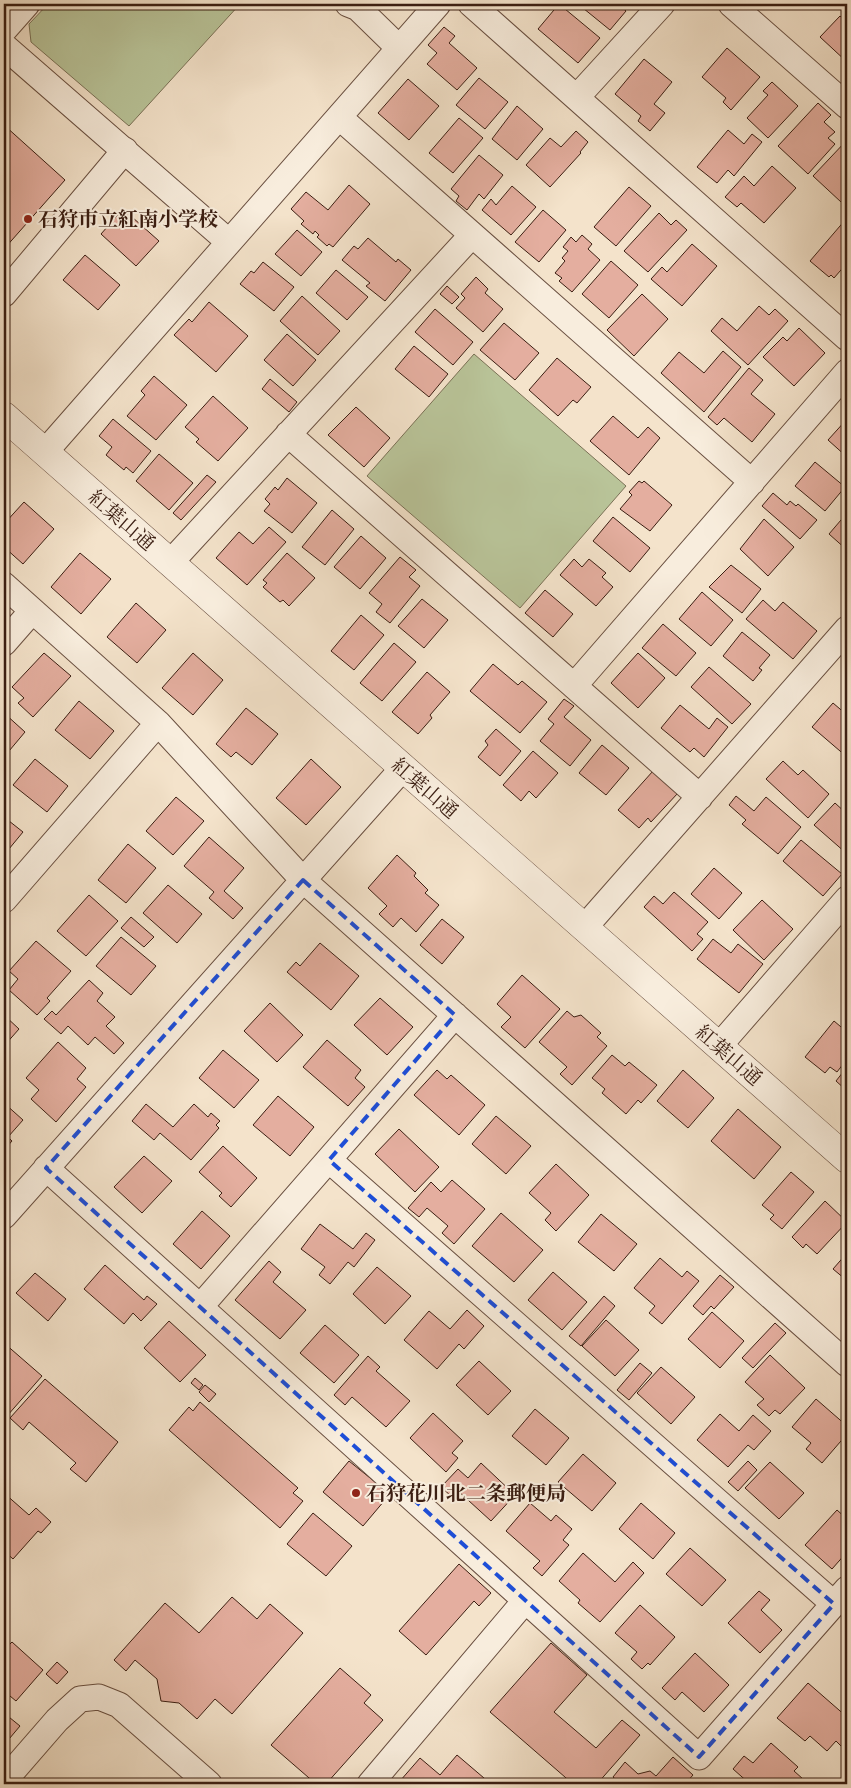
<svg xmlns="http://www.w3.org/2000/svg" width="851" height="1788" font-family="'Gentium Book Plus','Noto Serif JP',serif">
<rect width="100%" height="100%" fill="#f4e3cb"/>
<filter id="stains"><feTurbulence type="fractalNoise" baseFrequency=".004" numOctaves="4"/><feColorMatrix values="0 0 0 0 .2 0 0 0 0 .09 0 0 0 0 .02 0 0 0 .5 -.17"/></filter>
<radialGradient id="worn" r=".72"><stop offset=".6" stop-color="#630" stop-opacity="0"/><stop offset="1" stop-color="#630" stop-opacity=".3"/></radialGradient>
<path fill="#b9c499" stroke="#7a7156" d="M48 4H240L129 126 31 42 29 24Z
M474 354 626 486 520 608 367 476Z"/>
<path fill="#e4ae9f" stroke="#3b1e12" d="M559 4 600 38 578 63 538 29Z
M578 4H618L626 11 610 30Z
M840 16 847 22V62L820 37Z
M444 27 455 36 449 43 477 68 457 90 427 64 437 53 428 45Z
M727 48 760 77 731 110 723 102 726 98 702 77Z
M644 59 672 82 654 104 665 113 650 131 638 121 641 116 615 94Z
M479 78 508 102 485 129 456 105Z
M408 79 439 106 409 140 378 113Z
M772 82 798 106 768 138 747 118 768 95 763 91Z
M818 103 831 115 824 122 835 132 828 138 835 144 808 174 778 146Z
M517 106 543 129 517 160 492 139Z
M459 118 483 138 453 173 429 153Z
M4 125 65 180 4 249Z
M728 130 744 144 752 134 762 142 734 176 728 170 717 183 697 167Z
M576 131 588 142 580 152 581 153 550 187 526 165 550 138 561 147Z
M847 140V196L841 202 813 176Z
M479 155 503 175 484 199 479 194 467 210 456 201 459 196 451 189Z
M772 166 796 188 764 223 741 203 737 207 725 197 744 176 754 186Z
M349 185 370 204 333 247 329 244 327 246 317 237 319 235 315 231 313 234 301 224 304 221 291 209 306 192 328 210Z
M512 186 536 207 511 235 482 210 491 199 496 205Z
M629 187 651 206 616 246 594 227Z
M123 209 159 241 136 266 101 234Z
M543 210 566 230 539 262 515 242Z
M659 213 671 225 676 220 687 230 648 272 624 251Z
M846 219 847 263 834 278 831 275 829 277 810 261Z
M297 230 322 252 301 276 275 254Z
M582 235 592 244 588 249 600 260 572 292 559 281 562 278 555 273 565 261 562 258 568 251 563 247 571 237 576 242Z
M368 238 396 262 398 259 411 270 385 301 366 286 370 283 342 260 354 246 358 249Z
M692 244 717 266 682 306 651 279 662 267 667 272Z
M85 255 120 285 98 310 63 280Z
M611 261 638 285 609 318 582 294Z
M263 262 294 287 274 311 240 284 251 271 254 273Z
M336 270 368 297 347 320 316 293Z
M476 277 488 289 485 293 503 309 483 332 456 308 465 298 461 294Z
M447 286 459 297 452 304 440 294Z
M642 294 668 319 634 356 607 330Z
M302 296 340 331 318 355 280 321Z
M209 302 248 336 216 372 174 335 189 319 192 322Z
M759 306 769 315 775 309 788 321 748 365 711 331 722 318 737 331Z
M435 309 473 342 453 365 415 332Z
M504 323 539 353 515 380 480 350Z
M799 328 825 353 794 386 763 357 783 337 787 341Z
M287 334 316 360 293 386 264 360Z
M414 346 448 374 429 397 395 369Z
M723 351 741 367 704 412 661 373 679 352 704 373Z
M557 358 591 387 577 403 573 400 558 416 529 390Z
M749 368 763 380 751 394 775 414 752 442 724 418 717 425 708 417Z
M154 376 187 405 156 440 127 416 145 395 141 391Z
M270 379 297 402 289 412 262 389Z
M213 396 248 428 218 461 196 442 199 439 185 427Z
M356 407 390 438 364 467 328 435Z
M613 416 638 438 648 427 660 438 629 475 590 441Z
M113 419 151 451 133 473 126 467 124 470 106 455 112 447 99 436Z
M847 419V457L828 440Z
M159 454 193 483 169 510 136 481Z
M815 462 845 487 825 511 795 486Z
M207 475 216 482 181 520 173 513Z
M287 478 317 503 292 533 264 511 270 504 265 499 275 487 278 490Z
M639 481 642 483 644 481 672 505 650 531 620 509 632 495 629 492Z
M773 493 787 505 790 501 796 506 798 504 817 520 800 539 762 506Z
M24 502 54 529 23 564 4 547V524Z
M332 510 354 529 325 565 302 547Z
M847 513V550L829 534Z
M613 517 650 548 630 572 593 541Z
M764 519 794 547 768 576 740 549Z
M269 527 286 542 247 585 216 558 239 532 253 544Z
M361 536 386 558 360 589 334 567Z
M80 553 111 579 81 614 51 587Z
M287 553 315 578 289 606 283 600 280 602 263 587 267 583 263 580Z
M400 557 416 570 409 577 420 586 390 623 376 612 382 604 369 593Z
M574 559 582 567 589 559 606 573 602 577 613 587 596 606 560 575Z
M731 565 761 589 742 613 709 587Z
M545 590 573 614 553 637 525 613Z
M702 592 733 620 711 646 679 619Z
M422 599 448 620 424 648 398 626Z
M763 600 775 611 783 602 817 631 793 659 746 619Z
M136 603 166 630 137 663 107 637Z
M361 615 384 635 354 670 331 651Z
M663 624 696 653 676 676 642 648Z
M742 632 770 655 759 668 762 670 753 681 723 656Z
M394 643 416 662 382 701 360 683Z
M44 653 71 676 33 717 18 703 24 698 12 687Z
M193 653 223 680 193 715 162 688Z
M638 653 665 678 638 708 611 683Z
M493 664 518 685 522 681 547 702 520 733 470 691Z
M709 667 751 704 732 724 691 687Z
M427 672 450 692 430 715 432 718 418 734 392 712Z
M564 699 574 706 564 717 591 740 570 766 540 741 554 724 548 719Z
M79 701 114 731 90 759 55 730Z
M833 703 847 715V757L812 727Z
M680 705 709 729 717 718 728 727 704 757 694 748 690 752 661 728Z
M246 708 278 734 252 765 236 752 231 757 216 744Z
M4 713 25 732 4 757Z
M496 729 521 751 500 776 478 757 488 745 485 741Z
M602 745 629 768 606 795 579 773Z
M533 751 558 773 536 798 529 791 521 801 503 785Z
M35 759 68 786 47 812 13 785Z
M311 759 341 787 306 825 276 798Z
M783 761 798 775 803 770 829 794 808 818 766 779Z
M653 771 678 793 651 822 648 818 639 828 618 810Z
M736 796 754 811 766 797 801 827 778 854 742 824 746 820 729 805Z
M176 797 204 821 173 855 146 831Z
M835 803 847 814 846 853 814 825Z
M4 817 23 832 4 855Z
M209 837 244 868 224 891 243 908 233 919 209 898 214 892 184 866Z
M801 840 842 874 823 896 783 861Z
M128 844 156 868 126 903 98 880Z
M397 855 416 873 414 876 428 890 425 893 439 905 416 932 401 918 393 927 379 914 387 906 368 888Z
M714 868 742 893 719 919 691 894Z
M168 885 202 914 177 943 143 913Z
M674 892 708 922 697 934 703 939 692 951 644 907 654 896 663 904Z
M89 895 118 921 86 956 57 931Z
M762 900 793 929 764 960 733 930Z
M131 917 154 937 144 947 121 928Z
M442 919 464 937 442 964 420 945Z
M121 937 156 966 131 995 96 966Z
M713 939 731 953 738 944 763 964 739 993 697 959Z
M36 941 71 971 47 998 50 1001 37 1015 9 990 18 979 9 971Z
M320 943 359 976 331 1010 287 972 296 962 300 966Z
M522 975 560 1009 525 1048 501 1027 511 1017 497 1004Z
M89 980 103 993 97 1001 115 1017 106 1026 124 1043 114 1054 95 1037 88 1045 68 1026 61 1034 44 1019 52 1011 56 1015Z
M380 998 413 1027 387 1055 354 1025Z
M270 1003 303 1035 277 1062 244 1031Z
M567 1011 574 1017 581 1015 601 1033 597 1037 607 1046 572 1085 560 1074 567 1067 539 1042Z
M4 1015 19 1029 4 1046Z
M834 1021 847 1032V1059L837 1072 830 1067 825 1073 805 1057Z
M327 1040 361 1070 355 1078 365 1087 348 1106 303 1067Z
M58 1042 86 1068 77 1079 86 1087 56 1122 31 1099 39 1090 26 1078Z
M223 1050 259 1080 234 1108 199 1078Z
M612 1055 625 1066 629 1062 657 1085 641 1103 638 1100 626 1114 602 1093 605 1089 592 1078Z
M847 1067V1089L846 1090 836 1081Z
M437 1070 447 1079 451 1075 485 1105 459 1135 414 1095Z
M683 1070 714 1098 688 1128 657 1101Z
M278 1096 314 1127 290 1156 253 1125Z
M4 1103 23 1120 8 1137 12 1141 4 1150Z
M146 1104 173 1127 194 1104 208 1117 211 1113 220 1121 216 1125 219 1128 191 1160 160 1133 154 1140 132 1121Z
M738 1109 781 1147 754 1179 711 1141Z
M496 1116 531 1146 506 1174 472 1144Z
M399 1129 439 1167 415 1192 375 1154Z
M223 1146 257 1178 231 1207 219 1196 222 1193 199 1172Z
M144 1156 172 1181 142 1213 114 1187Z
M556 1164 589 1195 556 1231 545 1220 551 1213 529 1193Z
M791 1172 814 1192 782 1229 770 1219 774 1215 762 1205Z
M452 1180 485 1209 454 1244 442 1233 448 1226 427 1208 419 1217 408 1208 431 1182 441 1192Z
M825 1201 847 1222 817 1254 806 1244 803 1248 792 1237Z
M202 1211 230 1236 201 1269 173 1244Z
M501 1213 543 1250 514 1282 472 1246Z
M601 1214 637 1244 614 1271 578 1242Z
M320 1224 353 1249 366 1233 375 1240 354 1267 348 1262 330 1284 319 1275 325 1267 301 1249Z
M847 1253V1287L842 1283 845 1279 833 1269Z
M660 1258 682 1277 687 1271 699 1281 662 1324 649 1313 655 1306 634 1288Z
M269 1261 281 1272 273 1282 306 1310 280 1339 235 1300Z
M105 1265 144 1300 147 1296 157 1304 141 1321 133 1313 124 1324 84 1289Z
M377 1267 411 1296 385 1324 353 1294Z
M553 1272 587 1302 562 1330 528 1300Z
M35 1273 66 1299 48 1321 16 1293Z
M720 1275 734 1287 714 1309 711 1306 703 1315 693 1306Z
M604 1296 615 1306 581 1346 569 1336Z
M467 1310 484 1326 464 1349 459 1344 437 1369 404 1340 429 1311 450 1329Z
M712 1312 744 1341 720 1368 688 1339Z
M606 1320 639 1350 615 1376 582 1346Z
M169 1321 206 1355 180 1382 144 1348Z
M775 1323 786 1333 753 1368 742 1358Z
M325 1325 359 1355 334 1383 300 1353Z
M4 1343 42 1376 7 1416 4 1414Z
M770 1355 805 1388 780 1414 775 1410 769 1416 757 1405 764 1399 745 1382Z
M368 1356 380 1367 376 1371 410 1401 386 1427 352 1397 345 1405 334 1395Z
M479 1361 511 1391 488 1415 456 1385Z
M640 1363 652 1373 629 1400 617 1390Z
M661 1367 695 1397 671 1424 637 1393Z
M195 1378 203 1385 199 1390 191 1383Z
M45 1379 118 1442 86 1482 70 1469 76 1463 29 1422 23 1430 10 1418Z
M205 1385 216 1394 209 1402 199 1392Z
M816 1399 847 1426V1434L822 1463 806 1449 811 1443 792 1427Z
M200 1402 298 1488 293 1493 303 1501 280 1528 169 1430 189 1407 193 1411Z
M535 1409 569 1438 546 1465 512 1436Z
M433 1413 463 1441 452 1453 458 1458 446 1472 410 1438Z
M720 1414 739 1431 753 1415 771 1431 754 1450 748 1445 728 1467 697 1440Z
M583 1454 616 1483 592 1511 558 1482Z
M349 1461 390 1494 363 1526 323 1492Z
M748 1461 757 1470 738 1491 728 1482Z
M770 1462 804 1493 779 1519 745 1488Z
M481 1463 515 1495 491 1521 457 1490 451 1496 441 1487 458 1469 468 1478Z
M4 1493 29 1515 36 1508 51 1522 41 1533 38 1531 13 1559 4 1551Z
M530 1503 551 1521 556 1515 572 1529 563 1540 569 1545 542 1576 533 1568 540 1561 506 1531Z
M641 1503 675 1533 653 1559 619 1529Z
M837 1510 847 1519V1552L832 1569 805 1545Z
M313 1513 352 1546 326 1576 287 1544Z
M690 1548 726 1580 702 1606 666 1574Z
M583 1553 615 1582 633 1562 644 1573 600 1622 578 1603 580 1600 559 1581Z
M459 1564 491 1593 479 1606 474 1601 426 1655 399 1631Z
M759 1591 770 1600 761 1610 782 1630 760 1653 728 1623Z
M232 1597 257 1619 270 1604 303 1633 232 1714 215 1699 197 1719 179 1703 161 1701 157 1679 135 1660 126 1671 114 1660 165 1603 199 1633Z
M640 1605 675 1637 650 1665 648 1663 642 1669 631 1659 637 1652 615 1633Z
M4 1639 10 1644 12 1642 43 1670 16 1701 4 1691Z
M551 1643 587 1675 554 1712 596 1748 622 1720 640 1735 597 1784H573L490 1712Z
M695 1653 729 1685 704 1712 682 1692 675 1700 662 1688Z
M57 1662 68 1672 57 1684 46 1674Z
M340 1668 371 1695 364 1703 383 1720 326 1784H316L271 1745Z
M808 1683 847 1717V1738L841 1746 836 1741 827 1751 810 1736 805 1741 777 1718Z
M4 1713 20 1726 4 1745Z
M771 1743 798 1767 794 1771 803 1779 798 1784H750L733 1769 744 1756 753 1763Z
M457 1755 491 1784H403L400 1781 420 1758 440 1775Z
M673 1757 693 1775 685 1784H621L613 1777 625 1762 638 1774 650 1771 656 1776Z"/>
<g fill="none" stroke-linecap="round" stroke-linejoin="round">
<g stroke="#694f40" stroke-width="27">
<path id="minor" d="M348 4 358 8 399 48
M471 4 847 338
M731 4 847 106
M4 30 27 4
M4 46 229 242
M577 97 662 4
M339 117 752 482
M4 294 125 150
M288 434 700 797
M45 452 438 4
M170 563 472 235
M4 585 158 723 303 880 847 1364
M4 643 32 611
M574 686 847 372
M4 900 158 723
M584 928 847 629
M719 1046 847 899
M329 1160 834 1604
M46 1168 699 1757 847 1589
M4 1216 403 768
M200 1307 455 1015
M4 1781 57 1720 80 1699 99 1697 119 1705 209 1784
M370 1784 524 1602"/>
</g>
<g stroke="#694f40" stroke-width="29">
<path id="tertiary" d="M4 416 847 1159"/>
</g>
<use href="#minor" stroke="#f8eddd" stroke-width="25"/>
<use href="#tertiary" stroke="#f8eddd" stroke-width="28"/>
</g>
<path fill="none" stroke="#1d4ed8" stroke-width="4" stroke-dasharray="10 6" stroke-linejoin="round" d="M303 880 455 1015 329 1160 834 1604 699 1757 46 1168Z"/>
<g fill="#8f2418" stroke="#f8eddd" stroke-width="2">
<circle cx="28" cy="219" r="5"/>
<circle cx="356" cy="1493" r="5"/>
</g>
<g text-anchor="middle" stroke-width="4" stroke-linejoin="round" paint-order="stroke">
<g font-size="20" font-weight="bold" fill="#3b1e12" stroke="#f8eddd" text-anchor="start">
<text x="38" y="226">石狩市立紅南小学校</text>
<text x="366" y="1500">石狩花川北二条郵便局</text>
</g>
<g font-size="20" fill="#3b1e12" stroke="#f8eddd">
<text transform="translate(122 520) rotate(41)" y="7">紅葉山通</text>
<text transform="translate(425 788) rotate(41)" y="7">紅葉山通</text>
<text transform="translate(729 1055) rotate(41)" y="7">紅葉山通</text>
</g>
</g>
<rect width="851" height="1788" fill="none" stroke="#f4e3cb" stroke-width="20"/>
<rect x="5" y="5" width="841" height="1778" fill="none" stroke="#3b1e12" stroke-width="2.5"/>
<rect x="10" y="10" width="831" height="1768" fill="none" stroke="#3b1e12"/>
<rect width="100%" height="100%" filter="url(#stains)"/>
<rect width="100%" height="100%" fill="url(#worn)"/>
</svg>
